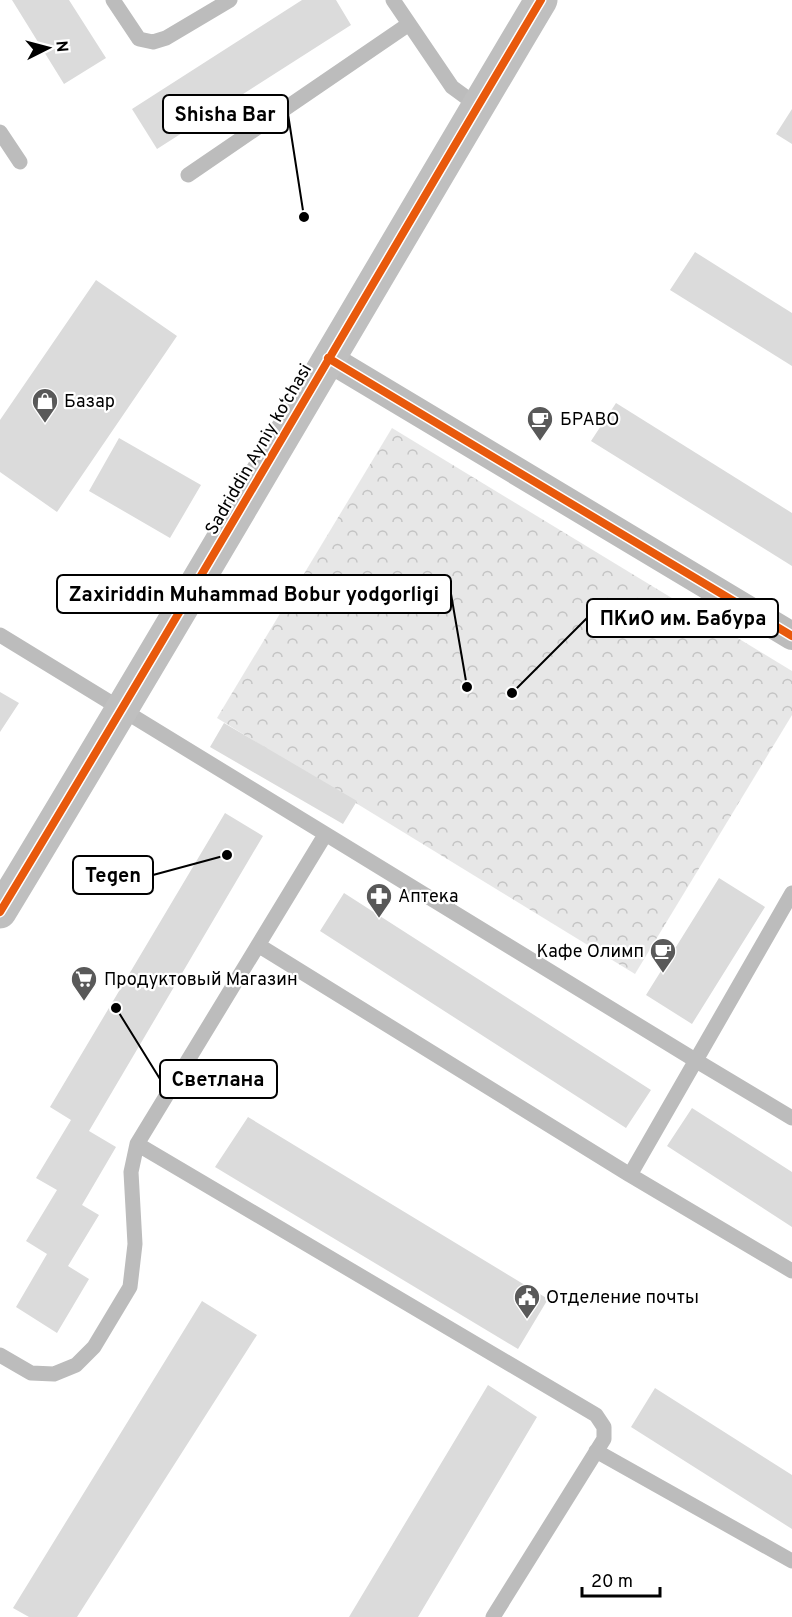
<svg xmlns="http://www.w3.org/2000/svg" width="792" height="1617" font-family="Overpass,sans-serif">
<defs>
<pattern id="forest-crowns" width="20" height="18" patternUnits="userSpaceOnUse" patternTransform="scale(1.5)"><rect width="20" height="18" fill="#e7e7e7"/><path d="M2 6a3 3 0 1 1 6 0M12 15a3 3 0 1 1 6 0" fill="none" stroke="#c4c4c4"/></pattern>
</defs>
<rect width="100%" height="100%" fill="#fff"/>
<path fill="url(#forest-crowns)" d="M392 428 792 671V715L635 974 217 718Z"/>
<path fill="#dbdbdb" d="M12 0H69L106 58 64 84Z
M302 0H336L351 25 157 149 132 109Z
M792 109V144L776 134Z
M695 252 792 313V366L670 290Z
M96 280 177 336 57 512 0 472V420Z
M616 403 792 513V566L591 441Z
M119 438 201 485 170 538 89 491Z
M0 692 19 703 0 732Z
M224 723 357 801 343 824 210 747Z
M225 813 263 836 89 1131 116 1147 82 1205 99 1215 68 1266 89 1279 57 1333 16 1307 47 1254 26 1241 57 1190 36 1178 71 1120 50 1107Z
M719 878 765 907 692 1024 646 995Z
M344 893 651 1090 626 1128 320 931Z
M692 1108 792 1172V1227L667 1146Z
M248 1117 548 1299 518 1349 215 1167Z
M202 1301 257 1335 77 1617H29L13 1608Z
M488 1385 537 1417 418 1617H349Z
M655 1388 792 1475V1529L631 1427Z"/>
<g fill="none" stroke-linecap="round" stroke-linejoin="round">
<path stroke="#bcbcbc" stroke-width="15" d="M113 0 139 39 153 42 166 38 230 0
M393 0 452 87 478 106
M0 132 20 162
M188 175 409 24
M0 635 695 1060 792 1118
M792 893 630 1175 792 1271
M258 945 630 1175
M137 1144 596 1415 604 1427V1439L493 1617
M0 1355 31 1373 54 1374 76 1365 94 1347 130 1287 135 1244 131 1172 137 1144 325 835
M596 1451 792 1561"/>
<path stroke="#bcbcbc" stroke-width="28" d="M328 358 792 636"/>
<path stroke="#bfbfbf" stroke-width="33" d="M0 912C183 610 360 304 541 0"/>
<g stroke="#fff" stroke-width="11">
<path id="cycleway" d="M328 358 792 636
M0 912C183 610 360 304 541 0"/>
</g>
<use href="#cycleway" stroke="#e8590c" stroke-width="8"/>
</g>
<defs>
<g id="shop-pin" transform="scale(1.35)"><path d="M0 17L-7.5 6A9.5 9.5 0 1 1 7.5 6Z" fill="#595959" stroke="#fff"/><path d="M-5-2.5h2.3a2.7 3.5 0 0 1 5.4 0H5L5.5 6h-11ZM-1.5-2.5h3a1.5 2.3 0 0 0-3 0Z" fill="#fff"/></g>
<g id="cafe-pin" transform="scale(1.35)"><path d="M0 17L-7.5 6A9.5 9.5 0 1 1 7.5 6Z" fill="#595959" stroke="#fff"/><path d="M-5.5-4.5H6V0H3Q3 3.5 0 3.5H-2.5Q-5.5 3.5-5.5 0ZM3-3.2v2h1.7v-2ZM-6 4.5H4V6H-6Z" fill="#fff"/></g>
<g id="pharmacy-pin" transform="scale(1.35)"><path d="M0 17L-7.5 6A9.5 9.5 0 1 1 7.5 6Z" fill="#595959" stroke="#fff"/><path d="M-2-6h4v4h4v4h-4v4h-4v-4h-4v-4h4Z" fill="#fff"/></g>
<g id="supermarket-pin" transform="scale(1.35)"><path d="M0 17L-7.5 6A9.5 9.5 0 1 1 7.5 6Z" fill="#595959" stroke="#fff"/><path d="M-6-5.5h2.5l.6 2H6L4.5 2H-2.5L-4.4-4H-6ZM-1.5 3.2a1.3 1.3 0 1 0 .1 0ZM3 3.2a1.3 1.3 0 1 0 .1 0Z" fill="#fff"/></g>
<g id="civic-pin" transform="scale(1.35)"><path d="M0 17L-7.5 6A9.5 9.5 0 1 1 7.5 6Z" fill="#595959" stroke="#fff"/><path d="M-.6-6.5H3V-4.5H.6V-3L4-1V1h2V6H-6V1h2V-1L-.6-3ZM-1.2 2.5V6h2.4V2.5Z" fill="#fff"/></g>
</defs>
<g fill-rule="evenodd">
<use href="#shop-pin" x="45" y="401"/>
<use href="#cafe-pin" x="540" y="419"/>
<use href="#pharmacy-pin" x="379" y="896"/>
<use href="#cafe-pin" x="663" y="951"/>
<use href="#supermarket-pin" x="84" y="979"/>
<use href="#civic-pin" x="527" y="1297"/>
</g>
<g text-anchor="middle" stroke-width="4.5" stroke-linejoin="round" paint-order="stroke">
<g font-size="18" fill="#000" stroke="#fff" text-anchor="start">
<text x="64" y="407">Базар</text>
<text x="560" y="425">БРАВО</text>
<text x="398" y="902">Аптека</text>
<text x="644" y="957" text-anchor="end">Кафе Олимп</text>
<text x="104" y="985">Продуктовый Магазин</text>
<text x="546" y="1303">Отделение почты</text>
</g>
<g font-size="18" fill="#000" stroke="#fff">
<text transform="translate(258 449) rotate(-60)" y="6">Sadriddin Ayniy ko‘chasi</text>
</g>
</g>
<path fill="none" stroke="#000" stroke-width="2" d="M304 217L288 114M467 687L451 594M512 693L587 618M227 855L153 875M116 1008L160 1079"/>
<g fill="#000" stroke="#fff" stroke-width="2">
<circle cx="304" cy="217" r="6"/>
<circle cx="467" cy="687" r="6"/>
<circle cx="512" cy="693" r="6"/>
<circle cx="227" cy="855" r="6"/>
<circle cx="116" cy="1008" r="6"/>
</g>
<g fill="#fff" stroke="#000" stroke-width="2">
<rect x="163" y="95" width="125" height="38" rx="6"/>
<rect x="57" y="575" width="394" height="38" rx="6"/>
<rect x="587" y="599" width="191" height="38" rx="6"/>
<rect x="73" y="856" width="80" height="38" rx="6"/>
<rect x="160" y="1060" width="117" height="38" rx="6"/>
</g>
<g font-size="20" text-anchor="middle" font-weight="bold" fill="#000">
<text x="225" y="121">Shisha Bar</text>
<text x="254" y="601">Zaxiriddin Muhammad Bobur yodgorligi</text>
<text x="683" y="625">ПКиО им. Бабура</text>
<text x="113" y="882">Tegen</text>
<text x="218" y="1086">Светлана</text>
</g>
<g transform="translate(48 48) rotate(84)" stroke="#ffffff" stroke-width="4.5" paint-order="stroke">
<path d="M0-4.5L10 22L0 15L-10 22Z" fill="#000000"/>
<text y="-9" font-size="16" font-weight="bold" text-anchor="middle" fill="#000000">N</text>
</g>
<path d="M582 1587v9h78v-9" fill="none" stroke="#000000" stroke-width="3"/>
<text x="591" y="1587" font-size="18" fill="#000000" stroke="#ffffff" stroke-width="4.5" paint-order="stroke">20 m</text>
</svg>
